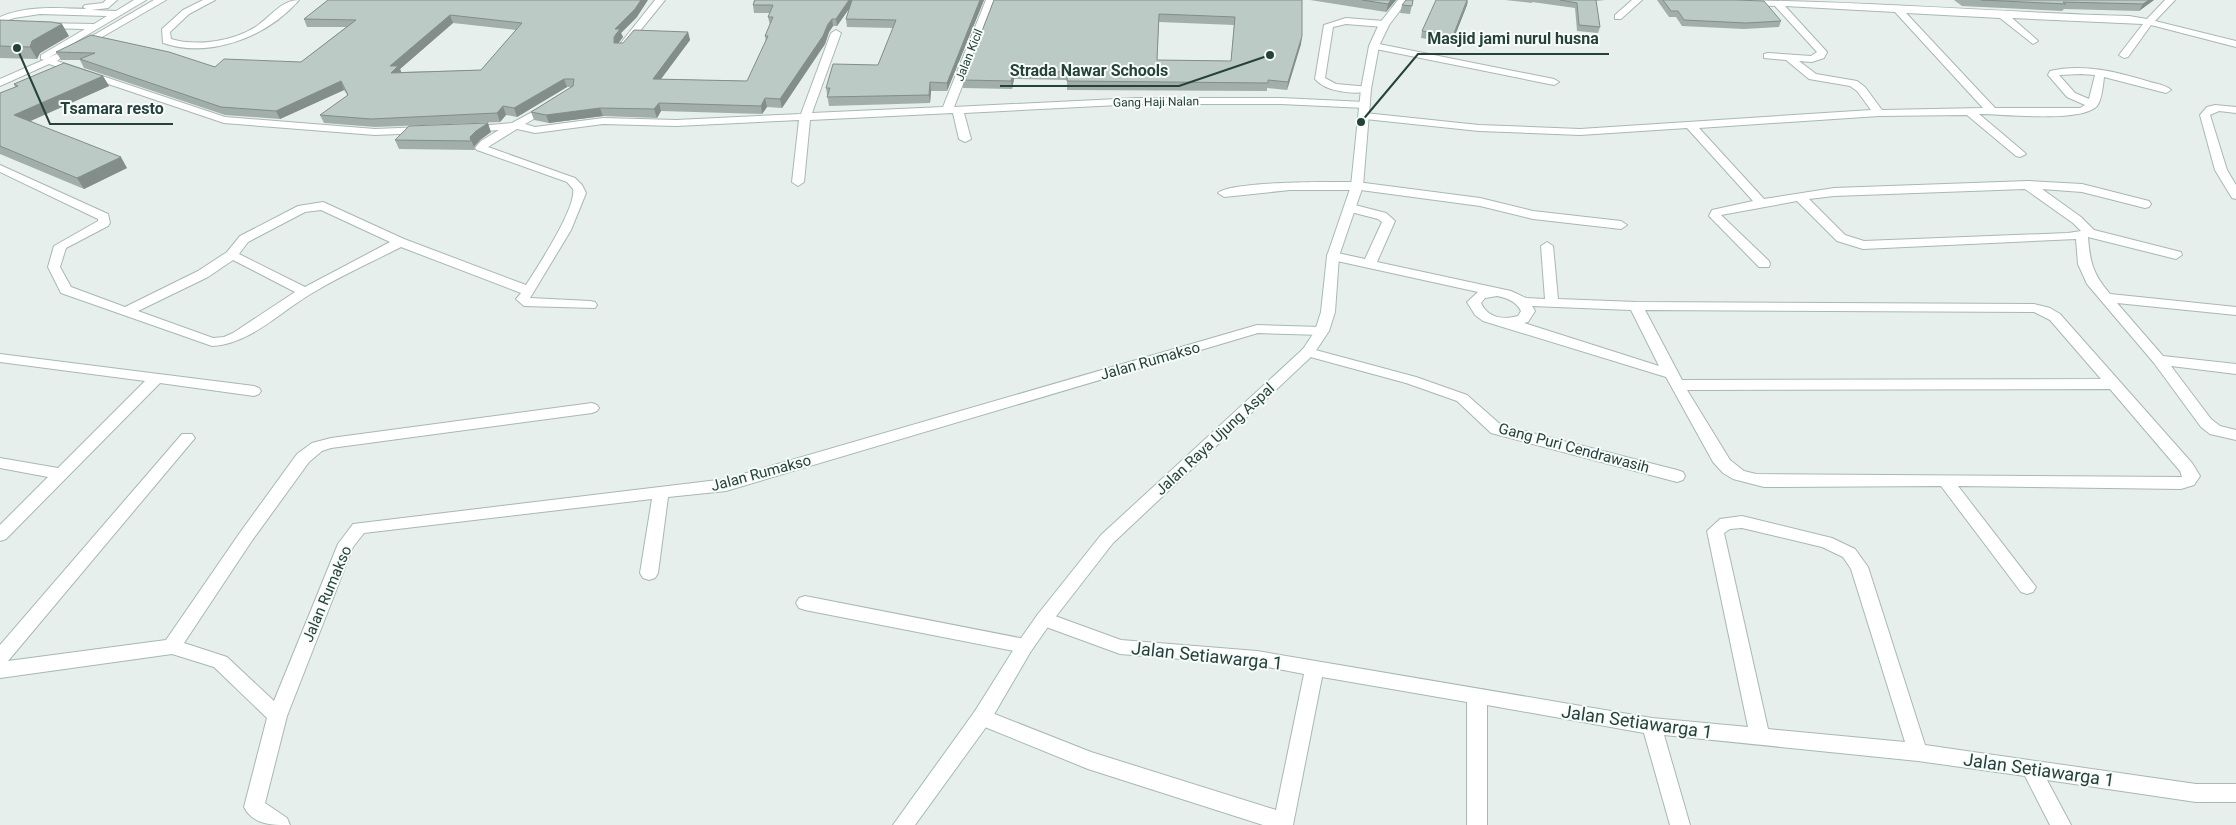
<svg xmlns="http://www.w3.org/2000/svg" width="2236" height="825" font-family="Roboto,sans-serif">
<rect width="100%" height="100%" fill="#e6efeb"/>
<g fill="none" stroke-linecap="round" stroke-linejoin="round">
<g stroke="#a8b8b2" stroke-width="2">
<path id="lane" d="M106 0H117L108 8 91 10 116 11 134 0H146L45 60 41 59V55L85 29 44 28 41 27V23L94 24 107 16 40 14 14 18 0 23V17C27 5 58 8 86 9L83 7 85 5 103 3Z
M203 0H215L189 14 170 32 171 39C197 47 234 41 257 26 271 16 282 0 299 0 267 37 210 59 163 43L162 29 183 10Z
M1346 18 1384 21 1389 24 1384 27 1346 24 1333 27 1325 78 1336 84 1370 87V91C1354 95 1326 92 1315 79L1324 25Z
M1374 43 1554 79 1559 82 1554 85 1371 48 1369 46Z
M1323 182H1357L1363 186 1357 190H1290L1224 197 1218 193C1228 183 1306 182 1323 182Z"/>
</g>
<g stroke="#a8b8b2" stroke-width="2">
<path id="street" d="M154 0H166L83 48 80 49 75 46Z
M655 0H665L626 48H620V44Z
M986 0H996L954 107 1138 98H1281L1365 102 1370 105 1365 108 1281 104H1138L964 113 971 139 965 142 959 139 953 113 810 120 804 182 798 186 792 182 799 120 676 126 603 124 535 133 517 129 488 147 575 178 582 185 586 193 571 230 530 298 590 301 595 302 597 305 595 308 524 306 516 299 521 293 401 247C370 263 338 277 309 295 278 314 249 344 212 346L61 293 48 267 54 246 98 221V219L0 172V165L108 214 110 223 108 226 66 248 60 267 71 287 125 307 198 271 227 252 240 236 298 206 323 202 404 239 526 285C537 268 577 207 573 189L567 182 477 150 475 148 481 141 499 130 471 132 465 129 467 127 512 123 549 103 553 104V108L525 124 535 127 603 118 676 120 801 114 831 33 836 30 841 33 812 113 943 107ZM321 210 390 242 305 287 239 254 248 242 305 212ZM233 260 295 292 233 333 224 337 213 338 138 311 208 277Z
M1632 0H1642L1621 19H1615V15Z
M1710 0C1850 0 1989 12 2129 16L2147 19 2165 0H2175L2155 21 2236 41V47L2151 25 2128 57 2124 58 2119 55 2143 24 2012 18 2036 39 2038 41 2033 44 2000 18 1906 13 1995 108H2080L2085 105 2067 97 2048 75 2050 71C2083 63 2118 72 2150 82 2157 84 2166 85 2171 90L2166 93 2104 77C2103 85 2102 100 2097 106 2081 123 2004 114 1979 114L2024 152 2026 154 2020 157 2016 156 1967 115 1879 116 1699 128 1764 199 1834 188 2028 181 2082 184 2149 201 2151 204 2149 207 2145 208 2082 192 2042 189 2081 217 2094 230 2181 252 2182 255 2176 259 2088 237C2090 263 2093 274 2110 294L2236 307V315L2117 303 2163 356 2236 364V374L2171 366 2211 419 2220 426 2236 430V440L2210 434 2201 427 2154 363 2087 284 2078 264 2076 239 1863 249 1837 241 1797 201 1721 215 1769 261 1770 264 1769 267H1759L1709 216 1712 210 1753 201 1687 128 1580 135 1479 131 1365 119 1360 116 1365 113 1479 125 1580 129 1871 110 1857 91 1850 86 1809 79 1786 60 1764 58V54L1768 53 1811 56 1817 52 1775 6 1715 3ZM1785 6 1895 12 1983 108 1882 110 1865 87 1857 81 1816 74 1799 61 1812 62 1824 58 1827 52ZM2081 74 2095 75 2089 99 2075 93 2059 75ZM2025 189 2073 223 2081 231 2068 233 1864 241 1845 235 1809 199 1834 196Z
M57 54 62 57 57 61 225 117 375 129 423 127 429 130 423 133 375 135 224 123 49 64 0 86V79Z
M2215 105 2236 107V113L2219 111 2210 115 2227 170 2236 185V199L2232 198 2215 170 2200 115 2207 107Z
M1357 182 1480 198 1533 211 1621 221 1627 225 1621 229 1533 219 1480 206 1353 189 1351 186Z
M1351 204 1386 213 1395 221 1377 262 1511 291 1526 298 1545 299 1541 246 1547 242 1553 246 1558 299 1636 302 2034 304 2050 308 2060 314 2192 463 2200 476 2194 485 2181 489 1958 486 2036 587 2033 592 2027 594 2021 592 1941 486 1764 487 1733 479 1723 473 1713 462 1666 377 1483 321 1475 315 1467 302 1478 292 1328 259 1327 256 1328 253 1333 252 1365 259 1382 222 1378 219 1347 211 1345 208 1347 205ZM1497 296C1507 298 1516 301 1521 311L1518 316C1503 320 1488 318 1481 303L1485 298ZM1532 306 1631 310 1659 366 1524 323 1528 322 1535 311ZM1645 310 2034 312 2050 320 2101 379 1682 380ZM2110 389 2180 471 2182 477 1756 474 1744 471 1730 460 1687 390Z
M1257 325 1322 327 1329 331 1322 335 1258 333 726 491 668 497 658 573 655 578 649 580 643 578 640 573 652 499 364 533 353 547 287 716 265 803 287 818 290 825C272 825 253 825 244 807L267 718 214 667 172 654 0 678V645L182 434H192L195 438 8 661 166 640 239 534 297 454 312 443 331 438 592 403 597 405 599 408 597 411 592 413 331 448 322 451 309 462 251 542 184 643 227 657 274 701 338 544 353 524 726 479Z
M1308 348 1416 377 1467 395 1501 425 1677 470 1683 472 1685 476 1683 480 1677 482 1491 433 1457 401 1406 383 1303 355 1301 352 1303 349Z
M0 354 254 386 259 388 261 391 259 394 254 396 160 383 6 539 0 541V525L48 477 0 468V458L58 468 145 381 0 362Z
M1742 516 1832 538 1855 549 1868 567 1925 745 2196 784H2236V802H2196L2047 780 2071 825H2050L2025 776 1918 761 1664 735 1690 825H1670L1644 733 1487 705V825H1467V702L1322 677 1293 825H1263L1088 769 975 723 972 717 975 711 982 709 1091 752 1276 810 1304 674 1257 665 1120 654 1038 624 1035 619 1038 614 1044 612 1121 640 1257 651 1652 718 1748 727 1707 531 1720 519ZM1742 528 1822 547 1843 557 1851 569 1905 742 1768 729 1724 533 1730 529Z
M805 596 1025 639 1031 641 1034 646 1031 651 1025 653 805 610 799 608 796 603 799 598Z"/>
</g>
<g stroke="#a4bbb3" stroke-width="2">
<path id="secondary" d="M1398 0H1408L1389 25 1379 46 1371 89 1363 186 1339 256 1335 312 1329 331 1313 355 1113 543 1050 624 1031 651 989 723 915 825H893L975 711 1019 641 1038 614 1101 535 1303 349 1315 331 1321 312 1327 256 1351 186 1361 89 1369 46 1379 24Z"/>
</g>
<use href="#lane" fill="#fff" fill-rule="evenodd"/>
<use href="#street" fill="#fff" fill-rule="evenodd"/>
<use href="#secondary" fill="#fff" fill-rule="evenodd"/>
</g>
<path fill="#a1aea9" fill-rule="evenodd" d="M328 0 637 17 621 33 623 37 618 43H623L688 32 690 40 661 79 747 81 766 42 765 36 770 25 768 17 770 13H754L753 5 754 0H984L947 91H931L930 103 829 106 826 88 878 65 893 28 847 27 846 19 849 9 837 26H833L829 32 825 44 782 108 767 107 762 114 661 111 657 118 603 116 549 123 534 120 531 112 572 87H567L517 117 506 115 500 122 375 127 324 123 320 115 348 96 344 90 280 119 225 115 84 68 80 60H61L56 52 91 35 215 67 301 62 346 27H307L304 19ZM453 23 516 30 481 70 401 72 400 69Z
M994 0H1302L1301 44 1287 90 1267 88V91L1067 90V80L1014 79 1012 89 963 88V80ZM1159 22 1234 25 1231 61 1157 60Z
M1310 0H1396L1386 12Z
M1413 0 1410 14 1400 13 1402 5Z
M1468 0 1467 5 1452 43 1421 38 1422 31Z
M1505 0H1605L1596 1 1600 27 1598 33 1577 31 1575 8 1532 2V3Z
M1657 0H1735L1781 21 1779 27 1744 29 1682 26 1676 17H1669Z
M1954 0H2154L2139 11 2064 9 2062 11 1962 6Z
M0 20 69 36 40 53 37 59 0 58Z
M103 76 109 86 31 121 127 168 84 189 0 154V93L15 87 14 84Z
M491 132 480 140 474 147 475 150 399 149 395 140Z"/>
<path fill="#838d89" d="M641 0H648L637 17 621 33 623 37 617 45 614 43 615 29Z
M849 0H855L837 26 836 19Z
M980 0H984L947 91V83Z
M1391 0H1396L1386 12 1388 4Z
M1468 0 1467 5 1452 43 1453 36Z
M2149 0H2154L2139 11 2143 4Z
M450 15 453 23 400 69 402 74 391 73 390 66Z
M832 19 833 26 829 32 825 44 782 108 780 99Z
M62 24 69 36 40 53 37 59 30 47 32 41Z
M688 32 690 40 655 87 653 79Z
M1302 36 1301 44 1287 90 1288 82Z
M1014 71V79L1012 89 1011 81Z
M103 76 109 86 21 125 14 115Z
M564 79 567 87 517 117 514 108Z
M341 81 344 90 280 119 276 111Z
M930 82 931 91 930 103 929 95Z
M765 98 767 107 762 114 761 106Z
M659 103 661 111 657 118 654 109Z
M503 106 506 115 500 122 497 113Z
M600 108 603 116 549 123 546 115Z
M488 123 491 132 480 140 474 147 475 150 470 137 476 131Z
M121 157 127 168 84 189 77 178Z"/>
<path fill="#bbcac4" stroke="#838d89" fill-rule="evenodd" d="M328 0H641L635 9 615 29H620L614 37V43H623L634 30 688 32 653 79 747 81 768 36H765L773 17H768L773 5H753L755 0H849L836 19H832L828 24 823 36 780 99 765 98 761 106 659 103 654 109 600 108 546 115 531 112 573 86 574 79H564L514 108 503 106 497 113 371 119 320 115 348 95 341 81 276 111 221 107 80 59 95 53 56 52 91 35 169 52 215 67 224 59 301 62 356 20 304 19ZM450 15 522 23 481 70 391 73 398 66H390Z
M852 0H980L947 83 930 82 929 95 827 97 830 88H826L833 64 878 65 896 20 846 19Z
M994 0H1302V36L1288 82 1268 80V83L1067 81 1068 72 1014 71 1011 81 963 80ZM1159 14 1235 17 1231 61 1157 60Z
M1362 0H1391L1388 4Z
M1406 0H1413L1412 6 1402 5Z
M1436 0H1467L1453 36 1422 31Z
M1560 0H1596L1600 27 1579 25 1577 3Z
M1663 0H1735L1764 1 1781 21 1746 23 1684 20 1678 11H1671Z
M1981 0H2149L2143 4 2063 2 2066 4Z
M0 20 52 22 62 24 32 41 30 47 0 46Z
M64 63 103 76 14 115 121 157 77 178 0 146V93L18 86 14 84Z
M488 123 476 131 470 137 471 141 395 140 409 126Z"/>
<g text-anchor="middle" stroke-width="4" stroke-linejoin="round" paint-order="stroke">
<g font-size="12" fill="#24423a" stroke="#f7fbf9">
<text transform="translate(969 55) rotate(-68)" y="4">Jalan Kicil</text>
<text transform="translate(1156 102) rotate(-1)" y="4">Gang Haji Nalan</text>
</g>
<g font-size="15" fill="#24423a" stroke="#f7fbf9">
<text transform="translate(1150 361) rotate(-16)" y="5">Jalan Rumakso</text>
<text transform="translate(1215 439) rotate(-43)" y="5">Jalan Raya Ujung Aspal</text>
<text transform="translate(1574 448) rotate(15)" y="5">Gang Puri Cendrawasih</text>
<text transform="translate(761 473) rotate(-15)" y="5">Jalan Rumakso</text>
<text transform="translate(327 594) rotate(-67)" y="5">Jalan Rumakso</text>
</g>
<g font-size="18" fill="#24423a" stroke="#f7fbf9">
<text transform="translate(1207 656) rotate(6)" y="6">Jalan Setiawarga 1</text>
<text transform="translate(1637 722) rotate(8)" y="6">Jalan Setiawarga 1</text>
<text transform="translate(2039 770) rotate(8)" y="6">Jalan Setiawarga 1</text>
</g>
</g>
<path fill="none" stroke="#24423a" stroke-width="2" d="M1361 122L1418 54H1609M1270 55L1179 86H1000M17 48L50 124H173"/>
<g fill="#24423a" stroke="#f7fbf9" stroke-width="2">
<circle cx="1361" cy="122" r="5"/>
<circle cx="1270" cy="55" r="5"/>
<circle cx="17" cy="48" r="5"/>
</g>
<g font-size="16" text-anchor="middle" font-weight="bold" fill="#24423a" stroke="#f7fbf9" stroke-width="4" stroke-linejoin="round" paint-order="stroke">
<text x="1513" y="44">Masjid jami nurul husna</text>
<text x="1089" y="76">Strada Nawar Schools</text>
<text x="112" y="114">Tsamara resto</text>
</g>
</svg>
